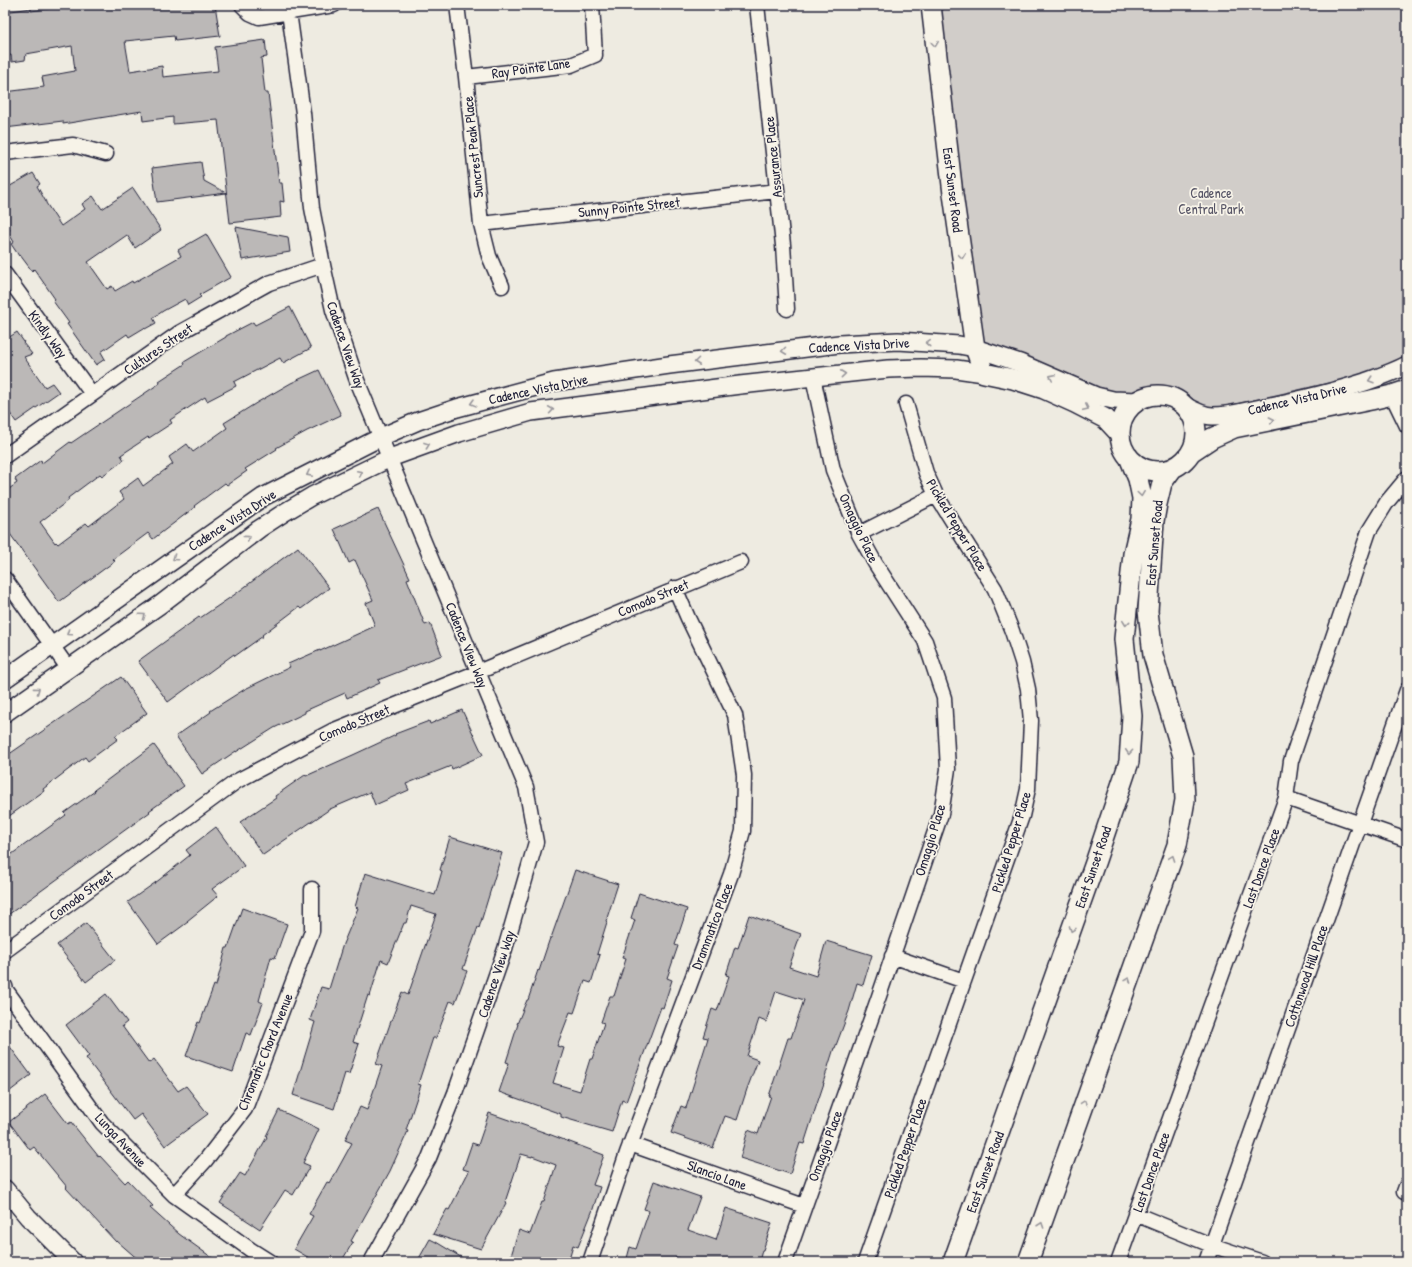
<svg xmlns="http://www.w3.org/2000/svg" width="1412" height="1267" font-family="'Patrick Hand',sans-serif">
<rect width="100%" height="100%" fill="#eeebe1"/>
<filter id="ink" filterUnits="userSpaceOnUse"><feTurbulence type="fractalNoise" baseFrequency=".025" numOctaves="2"/><feDisplacementMap in="SourceGraphic" scale="8" xChannelSelector="R" yChannelSelector="G"/><feConvolveMatrix kernelMatrix="1 2 1 2 8 2 1 2 1" color-interpolation-filters="sRGB"/></filter>
<g filter="url(#ink)">
<path fill="#d1cdc9" stroke="#7a7882" d="M940 5H1407V355L1385 366 1350 378 1210 410 1196 408 1177 396 1162 392 1132 396 1108 393 982 346Z"/>
<path fill="#bbb8b7" stroke="#22223b" d="M77 5H215L220 36 175 41 174 36 125 41 130 71 162 66 163 77 218 71 215 47 265 40 267 57 261 58 265 93H268L279 183H282L284 202 280 201 281 217 230 223 218 120 173 124V117L143 121 142 111 63 124V121L5 128V92L44 87 42 77 75 71 72 46 26 54 25 60 12 62 11 55 5 56V12L31 8V11Z
M201 162 204 181 226 193 157 202 152 168Z
M33 173 40 184 37 186 46 202V203L61 226 85 209 82 204 93 196 102 209 133 188 161 230 135 248 127 235 88 262 107 289 112 286 115 291 132 281 133 283 181 256 178 250 206 234 231 277 199 295 201 297 188 305 185 299 163 311 153 318 156 323 145 329 144 328 129 337 127 334 101 352 105 359 96 365 67 324 69 323 53 301 55 299 34 269 32 271 20 255 19 256 11 244 14 242 8 232 10 230 5 222V189Z
M236 227 288 237 290 252 242 260Z
M290 307 311 348 283 363 280 358 234 382 236 386 207 401 205 397 170 420 172 423 149 438 148 437 121 455 124 460 102 476 100 474 68 498 69 500 40 522 55 543 56 542 58 544 86 523 89 526 124 499 119 492 138 478 143 486 173 464 169 457 187 444 193 452 227 428 224 423 258 402 291 383 319 370 341 415 307 431 276 448 277 449 245 469 247 471 227 485 225 483 194 506 195 507 153 539 148 533 113 559 115 561 59 602 5 527V492L17 483 15 479 41 460 42 463 70 442 71 443 160 383 159 381 185 364 184 362 226 337V336L253 322 255 325Z
M17 332 24 342 23 343 32 354 24 357 45 387 52 383 59 392 16 422 5 406V340Z
M378 509 410 578 407 579 425 625 430 623 442 655 378 680 380 683 347 698 345 693 305 711V713L274 728 236 752V751L202 774 176 736 211 712 210 711 245 689 290 667 288 664 320 650V651L375 626 366 603 373 600 355 560 349 563 334 529Z
M298 547 329 588 301 609 299 607 262 635 263 636 235 656 234 654 168 702 138 661 199 617 200 618 234 595Z
M121 677 147 713 115 736 118 739 88 761 85 757 43 789 44 791 5 819V757Z
M462 710 483 755 452 769 451 766 406 784 409 790 375 805 370 792 330 809 263 855 240 822 276 798 275 796 305 775 306 776 353 755 396 735 395 734 429 721 430 724Z
M154 745 184 786 149 811 150 812 5 917V859L66 815 64 813 95 791 94 790Z
M216 827 244 866 212 889 218 896 187 921 188 922 158 944 128 902 159 880 190 855 186 850Z
M450 837 502 853 479 928 478 927 463 969 467 971 455 1003 450 1001 436 1038H433L418 1084 421 1085 406 1130 408 1131 390 1171 351 1241 353 1242 341 1262H316L294 1249 313 1216 309 1214 327 1182 330 1183 352 1143 345 1140 360 1107 367 1110 382 1066 376 1064 391 1021 402 992 408 995 436 914 411 906 406 923H404L388 963 381 960 370 996 368 995 353 1042 359 1044 349 1074 345 1073 334 1109 293 1095 315 1022 310 1020 321 987 329 989 343 944 358 908 355 907 365 873 435 895 442 871 440 870Z
M575 870 618 884 606 921 607 922 597 954 600 955 591 983 585 981 574 1013 570 1012 557 1046 564 1048 553 1083 580 1091 590 1059H592L604 1023 601 1022 610 996H614L626 959 622 958 635 920 631 918 639 893 687 909 675 945 678 946 667 978 672 980 663 1008 661 1007 626 1102 622 1100 612 1132 561 1117V1114L499 1092 509 1063 506 1062 518 1024H517L527 1000H528L538 970 539 971 550 938H551Z
M242 908 287 924 275 958 271 957 259 1001 263 1003 251 1035 246 1033 233 1072 186 1056 198 1022 200 1023 214 985 216 986 226 948H228Z
M749 915 801 934 789 967 816 976 826 941 872 955 863 985 857 983 849 1011 835 1048H834L823 1083H824L811 1122 804 1144 800 1143 790 1174 740 1158 748 1130 758 1134 771 1096H769L788 1038H791L804 1000 776 991 766 1022 759 1019 747 1056 758 1060 747 1089 737 1120 725 1116 713 1148 671 1133 681 1106 686 1108 708 1038 703 1037 712 1009 717 1011 729 976 726 975 735 947 738 948Z
M86 923 115 960 86 982 57 945Z
M106 994 127 1022 122 1026 149 1063 154 1059 178 1091 186 1086 208 1114 165 1146 141 1114 133 1120 86 1058 89 1056 66 1025Z
M5 1040 31 1075 5 1095Z
M45 1094 68 1124 71 1122 99 1157 100 1156 125 1183 128 1180 153 1206 150 1208 179 1234 218 1262H141L117 1241 116 1242 66 1188 67 1187 34 1147 30 1150 9 1122Z
M279 1110 319 1129 303 1163 310 1166 293 1195 285 1190 260 1229 220 1203 240 1173 245 1176 267 1137 266 1136Z
M489 1113 546 1133 604 1155 593 1185 600 1187 592 1212 578 1247 573 1245 568 1262H521L510 1259 519 1230 530 1234 542 1202H544L556 1165 532 1156V1157L521 1154 505 1202 506 1203 481 1249 433 1234 447 1209 449 1210 469 1171 463 1169 472 1143 478 1145Z
M654 1181 700 1197 688 1230 716 1240 726 1208 772 1223 763 1250H762L759 1262H691L676 1257 675 1262H626L630 1247 636 1249 649 1211 644 1209Z
M430 1239 436 1242 469 1262H417Z"/>
<g fill="none" stroke-linecap="round" stroke-linejoin="round">
<g stroke="#22223b" stroke-width="17">
<path id="minor" d="M242 5 250 13 259 17 334 5
M457 5 466 77 481 224 489 256 502 286
M757 5 783 245 787 309
M289 12 303 113 312 208 323 265 333 310 356 378 373 419 526 787 536 842 505 949 455 1093 429 1158 371 1262
M466 77 571 65 595 55 592 5
M5 153 73 145 106 154
M481 224 777 191
M5 274 92 394
M1392 395 1407 426
M5 456 179 333 269 283 323 265
M859 534 936 495
M5 579 68 668
M1286 798 1407 840
M5 951 237 781 332 731 478 672 741 562
M892 956 964 981
M5 986 6 990 102 1123 174 1195 251 1250 270 1262
M630 1144 804 1206
M1404 1192 1407 1184
M174 1195 205 1161 245 1109 312 931V889
M1135 1214 1211 1245 1262 1262
M590 1262 627 1153 731 874 743 831 744 775 735 715 688 618 675 588
M785 1262 878 999 941 814 948 769 944 698 925 641 875 563 859 534 833 470 813 377
M865 1262 1022 816 1028 789 1031 721 1028 689 1022 662 1012 631 995 589 936 495 926 473 906 404
M1118 1262 1286 798 1291 761 1369 531 1387 502 1407 478
M1206 1262 1407 690"/>
</g>
<g stroke="#22223b" stroke-width="20">
<path id="tertiary" d="M1185 406C1194 411 1203 416 1213 416 1229 416 1246 411 1261 408 1296 401 1331 393 1365 382 1379 377 1394 372 1407 365
M5 679 263 497 381 437 418 421 457 408 554 382 669 365 839 344 898 341 959 345 975 348 1020 363 1096 396 1113 400 1137 401
M5 713 161 604 259 529 285 512 312 496 390 458 459 433 531 412 740 385 888 369 921 368 956 369 984 373
M5 1189 28 1217 73 1262"/>
</g>
<g stroke="#22223b" stroke-width="22">
<path id="secondary" d="M931 5 953 194 975 348 984 373 1013 379 1044 389 1075 403 1106 419 1120 434
M1120 433a38 38 0 1 1 76 0a38 38 0 1 1-76 0Z
M1191 452 1212 438 1234 428 1371 400 1392 395 1407 390
M953 1262 1096 860 1129 762 1132 716 1124 639 1133 554 1141 519 1142 498 1138 479 1129 457
M1028 1262 1177 845 1185 800 1183 756 1153 655 1148 611 1154 521 1157 504 1162 483 1173 468"/>
</g>
<use href="#minor" stroke="#f7f3e8" stroke-width="14"/>
<use href="#tertiary" stroke="#f7f3e8" stroke-width="17"/>
<use href="#secondary" stroke="#f7f3e8" stroke-width="19"/>
</g>
<defs><path id="oneway-chevron" d="M-2-3.5L2.5 0L-2 3.5" fill="none" stroke-width="1.6" stroke-linecap="round" stroke-linejoin="round"/></defs>
<g stroke="#97959a">
<use href="#oneway-chevron" transform="translate(935 44) rotate(83)"/>
<use href="#oneway-chevron" transform="translate(962 256) rotate(82)"/>
<use href="#oneway-chevron" transform="translate(928 343) rotate(-176)"/>
<use href="#oneway-chevron" transform="translate(784 351) rotate(173)"/>
<use href="#oneway-chevron" transform="translate(697 362) rotate(173)"/>
<use href="#oneway-chevron" transform="translate(843 374) rotate(-6)"/>
<use href="#oneway-chevron" transform="translate(1052 377) rotate(-154)"/>
<use href="#oneway-chevron" transform="translate(1371 380) rotate(162)"/>
<use href="#oneway-chevron" transform="translate(473 403) rotate(165)"/>
<use href="#oneway-chevron" transform="translate(1086 408) rotate(25)"/>
<use href="#oneway-chevron" transform="translate(551 410) rotate(-8)"/>
<use href="#oneway-chevron" transform="translate(1272 420) rotate(-11)"/>
<use href="#oneway-chevron" transform="translate(427 445) rotate(-20)"/>
<use href="#oneway-chevron" transform="translate(360 473) rotate(-26)"/>
<use href="#oneway-chevron" transform="translate(309 474) rotate(153)"/>
<use href="#oneway-chevron" transform="translate(1141 494) rotate(82)"/>
<use href="#oneway-chevron" transform="translate(247 538) rotate(-37)"/>
<use href="#oneway-chevron" transform="translate(175 558) rotate(145)"/>
<use href="#oneway-chevron" transform="translate(143 616) rotate(-35)"/>
<use href="#oneway-chevron" transform="translate(1126 623) rotate(96)"/>
<use href="#oneway-chevron" transform="translate(69 633) rotate(145)"/>
<use href="#oneway-chevron" transform="translate(37 690) rotate(-36)"/>
<use href="#oneway-chevron" transform="translate(1129 752) rotate(94)"/>
<use href="#oneway-chevron" transform="translate(1172 858) rotate(-70)"/>
<use href="#oneway-chevron" transform="translate(1072 929) rotate(110)"/>
<use href="#oneway-chevron" transform="translate(1128 980) rotate(-70)"/>
<use href="#oneway-chevron" transform="translate(1084 1103) rotate(-70)"/>
<use href="#oneway-chevron" transform="translate(1041 1225) rotate(-71)"/>
</g>
</g>
<g text-anchor="middle" stroke-width="3.5" stroke-linejoin="round" paint-order="stroke">
<g font-size="14" fill="#22223b" stroke="#f7f3e8">
<text transform="translate(531 68) rotate(-8)" y="5">Ray Pointe Lane</text>
<text transform="translate(473 147) rotate(-96)" y="5">Suncrest Peak Place</text>
<text transform="translate(773 157) rotate(-96)" y="5">Assurance Place</text>
<text transform="translate(953 190) rotate(83)" y="5">East Sunset Road</text>
<text transform="translate(629 207) rotate(-6)" y="5">Sunny Pointe Street</text>
<text transform="translate(48 334) rotate(54)" y="5">Kindly Way</text>
<text transform="translate(346 345) rotate(71)" y="5">Cadence View Way</text>
<text transform="translate(859 345) rotate(-3)" y="5">Cadence Vista Drive</text>
<text transform="translate(158 349) rotate(-34)" y="5">Cultures Street</text>
<text transform="translate(538 389) rotate(-12)" y="5">Cadence Vista Drive</text>
<text transform="translate(1297 399) rotate(-13)" y="5">Cadence Vista Drive</text>
<text transform="translate(232 520) rotate(-33)" y="5">Cadence Vista Drive</text>
<text transform="translate(957 525) rotate(59)" y="5">Pickled Pepper Place</text>
<text transform="translate(859 528) rotate(65)" y="5">Omaggio Place</text>
<text transform="translate(1154 543) rotate(-85)" y="5">East Sunset Road</text>
<text transform="translate(653 598) rotate(-23)" y="5">Comodo Street</text>
<text transform="translate(467 645) rotate(68)" y="5">Cadence View Way</text>
<text transform="translate(354 723) rotate(-23)" y="5">Comodo Street</text>
<text transform="translate(930 840) rotate(-73)" y="5">Omaggio Place</text>
<text transform="translate(1011 842) rotate(-73)" y="5">Pickled Pepper Place</text>
<text transform="translate(1093 867) rotate(-71)" y="5">East Sunset Road</text>
<text transform="translate(1261 868) rotate(-70)" y="5">Last Dance Place</text>
<text transform="translate(81 895) rotate(-36)" y="5">Comodo Street</text>
<text transform="translate(712 926) rotate(-69)" y="5">Drammatico Place</text>
<text transform="translate(496 974) rotate(-72)" y="5">Cadence View Way</text>
<text transform="translate(1306 976) rotate(-71)" y="5">Cottonwood Hill Place</text>
<text transform="translate(265 1052) rotate(-68)" y="5">Chromatic Chord Avenue</text>
<text transform="translate(121 1140) rotate(47)" y="5">Lunga Avenue</text>
<text transform="translate(825 1146) rotate(-70)" y="5">Omaggio Place</text>
<text transform="translate(905 1148) rotate(-71)" y="5">Pickled Pepper Place</text>
<text transform="translate(985 1172) rotate(-70)" y="5">East Sunset Road</text>
<text transform="translate(1151 1172) rotate(-70)" y="5">Last Dance Place</text>
<text transform="translate(717 1175) rotate(20)" y="5">Slancio Lane</text>
</g>
<g font-size="14" fill="#575566" stroke="#f7f3e8">
<text x="1211" y="198">Cadence<tspan x="1211" dy="16">Central Park</tspan></text>
</g>
</g>
<rect width="1412" height="1267" fill="none" stroke="#f7f3e8" stroke-width="20"/>
<rect x="10" y="10" width="1392" height="1247" fill="none" stroke="#22223b" stroke-width="1.5" filter="url(#ink)"/>
</svg>
